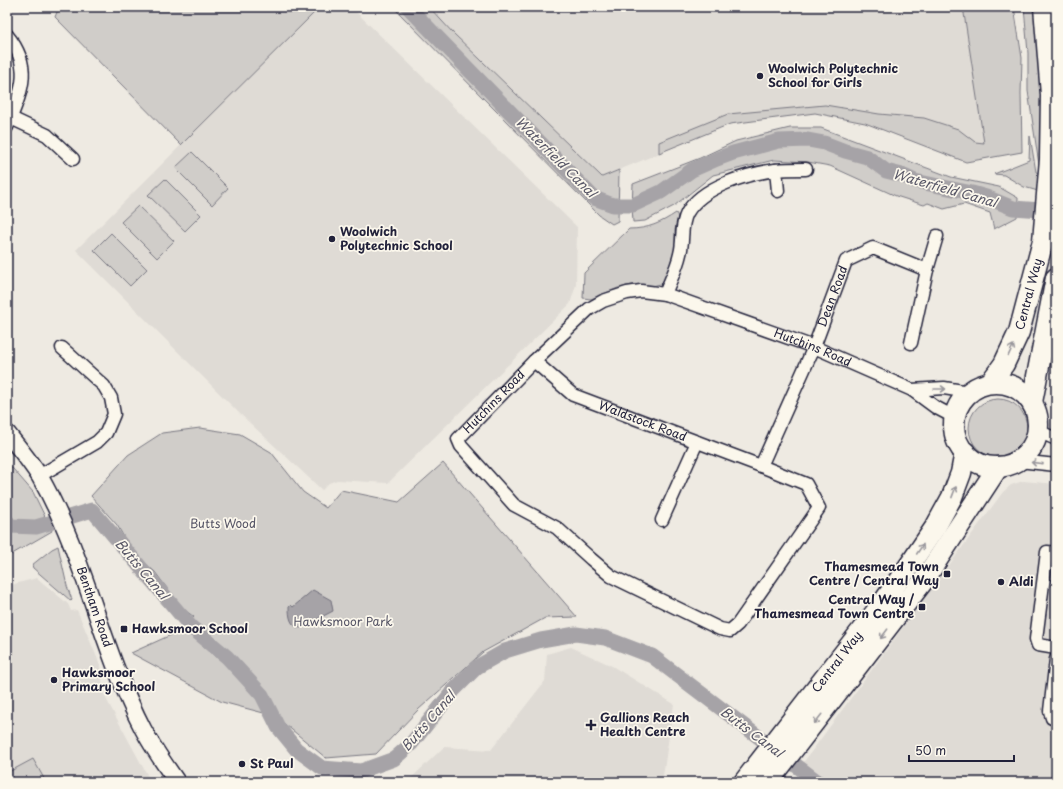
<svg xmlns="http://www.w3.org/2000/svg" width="1063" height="789" font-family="'Playpen Sans',sans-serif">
<rect width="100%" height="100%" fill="#eeeae2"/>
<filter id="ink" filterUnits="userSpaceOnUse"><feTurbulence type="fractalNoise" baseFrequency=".025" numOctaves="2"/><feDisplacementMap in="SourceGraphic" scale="8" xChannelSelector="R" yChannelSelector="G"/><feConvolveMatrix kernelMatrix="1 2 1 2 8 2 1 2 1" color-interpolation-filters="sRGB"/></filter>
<g filter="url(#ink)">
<path fill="#dfdbd5" d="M129 7H351L577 227 576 285 570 304 388 483 337 480 329 483 322 490 238 412 76 250 203 123Z
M429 7H1014L1022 58 1021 93 1022 152 966 162 865 123 815 113 730 124 602 177 453 33Z
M1023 481 1056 484V782H828L803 763 1003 492 1011 485Z
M37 578 68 604 71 611 77 610 101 667 103 693 151 782H7V586Z
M571 647 612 666 674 704 662 782H407L444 747 491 750 545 681 547 654Z"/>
<path fill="#d0cdc9" stroke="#797882" d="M59 7H320L181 145 55 17Z
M393 7H429L453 33 602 177 619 170 618 221 612 224 599 215Z
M963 7H1014L1022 58 1021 93 1022 152 966 162 865 123 815 113 730 124 659 153V142L728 114 825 105 879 114 924 118 958 129 975 142 984 143Z
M1024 7H1036L1041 51 1042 165H1039L1028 91V53Z
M790 128H821L951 177 999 187 1018 198 1017 217 994 229 990 213 964 204 944 209 928 203 924 205 896 196 830 166 808 162 774 160 713 175 674 206 645 221 633 222 632 207 633 184 700 158 736 141Z
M1030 136 1036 172 1039 173 1038 191 1024 187 1004 175 994 174 1029 160Z
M192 152 228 188 212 205 175 168Z
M165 179 201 215 185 231 148 195Z
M138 206 174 241 157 258 121 222Z
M676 213 678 217 675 230V250L665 279 660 284 653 286 632 285 618 288 591 299 583 298 584 273 629 229C648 229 661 223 676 213Z
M111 233 147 269 130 286 94 250Z
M969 428a29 29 0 1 1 58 0a29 29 0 1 1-58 0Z
M200 428 240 434 271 452 303 492 326 508 341 490 399 502 443 463 577 617 545 618 483 652 418 710 376 754 326 758 275 716 222 702 131 653 173 634 194 617 181 607 155 572 132 551 117 525 91 496 128 455 162 433Z
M7 462 33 492 52 531 7 557Z
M58 546 67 586 72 600 71 601 33 568 32 565 52 549Z
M33 759 46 782H7V773Z"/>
<path fill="#a6a3a7" stroke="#716f7c" d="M313 590 331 600 333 611 300 628C290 626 289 616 289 607L291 605 293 607Z"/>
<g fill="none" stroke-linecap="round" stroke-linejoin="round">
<path stroke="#a6a3a7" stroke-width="15" d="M408 7 594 198 613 205H633L661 192 692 170 717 159 733 153 779 141 808 140 824 143 845 151 867 157 886 171 902 175 915 181 972 193 986 197 1013 208 1056 211
M7 521 10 526 36 527 92 510 191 627 227 657 262 695 278 727 296 749 322 768 361 771 394 759 411 744 453 691 477 667 505 651 541 640 576 634 605 638 652 656 818 782"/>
<g stroke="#22223b" stroke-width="15">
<g id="minor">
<path d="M7 35C34 68 21 92 7 127"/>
<path d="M11 118 47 135 73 159"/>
<path d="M776 170 778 191"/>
<path d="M927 270 937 236"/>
<path id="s1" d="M665 294 814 347 912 390 935 407 954 417"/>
<path id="s2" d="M534 361 573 395 761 466 814 347 846 261 873 248 927 270 911 343"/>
<path d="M912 390 944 388 969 392"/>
<path d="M1038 431 1056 439"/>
<path d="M1019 461 1056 465"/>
<path id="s3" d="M761 466 806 484 819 508 738 624 730 631 720 629 611 576 591 559 557 528 514 505 461 446 458 439 534 361 589 309 603 301 627 293 641 291 665 294C670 281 677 268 680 254 684 240 680 226 687 213 702 186 748 174 775 170 785 169 796 169 806 169"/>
<path d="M39 476 97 442 106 433 114 414 111 398 104 386 62 348"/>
<path d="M662 520 697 442"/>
<path d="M1056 553 1047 552 1036 639 1038 645 1056 648"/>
<path d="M1056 659 1050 711 1052 718 1056 719"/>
</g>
</g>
<g stroke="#22223b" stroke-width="19">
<g id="tertiary">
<path id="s4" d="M7 433C19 448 30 461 40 477 85 556 101 648 143 729 153 748 165 765 177 782"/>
</g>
</g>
<g stroke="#22223b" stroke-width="23">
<g id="primary">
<circle cx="996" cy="425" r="42"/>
<path id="s5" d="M990 383 1004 364 1019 332 1043 241 1050 159 1051 95 1044 7"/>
<path d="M1032 402 1056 278"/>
<path id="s6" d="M744 782 882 604 909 566 936 526 952 497 961 473 965 452"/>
<path d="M768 782 924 580 998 467"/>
</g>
</g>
<use href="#minor" stroke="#fbf7ec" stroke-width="12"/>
<use href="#tertiary" stroke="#fbf7ec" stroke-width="16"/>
<use href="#primary" stroke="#fbf7ec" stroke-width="20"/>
</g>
<defs><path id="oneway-shaft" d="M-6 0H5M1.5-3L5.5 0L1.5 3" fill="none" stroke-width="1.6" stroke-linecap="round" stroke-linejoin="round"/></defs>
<g stroke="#99979c">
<use href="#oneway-shaft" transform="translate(1011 350) rotate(-65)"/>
<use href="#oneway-shaft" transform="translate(940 389)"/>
<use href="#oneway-shaft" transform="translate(1037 463) rotate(-174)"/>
<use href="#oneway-shaft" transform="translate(954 492) rotate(-69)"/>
<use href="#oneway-shaft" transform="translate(920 549) rotate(-56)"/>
<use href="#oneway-shaft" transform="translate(884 634) rotate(127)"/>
<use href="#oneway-shaft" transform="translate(818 719) rotate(129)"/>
</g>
</g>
<g fill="#22223b" stroke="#fbf7ec" stroke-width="1.5">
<circle cx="760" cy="76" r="4"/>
<circle cx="332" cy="239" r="4"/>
<rect x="943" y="570" width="8" height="8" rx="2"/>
<circle cx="1001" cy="582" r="4"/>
<rect x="918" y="603" width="8" height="8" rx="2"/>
<rect x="120" y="625" width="8" height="8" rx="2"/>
<circle cx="54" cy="680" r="4"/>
<path d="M589 719h4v4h4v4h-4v4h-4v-4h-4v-4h4z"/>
<circle cx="242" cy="764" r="4"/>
</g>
<g text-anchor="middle" stroke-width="3.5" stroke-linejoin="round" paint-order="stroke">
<g font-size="12" font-weight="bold" fill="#22223b" stroke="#fbf7ec" text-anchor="start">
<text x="768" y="73">Woolwich Polytechnic<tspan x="768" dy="14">School for Girls</tspan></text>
<text x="340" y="236">Woolwich<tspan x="340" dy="14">Polytechnic School</tspan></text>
<text x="939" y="571" text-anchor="end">Thamesmead Town<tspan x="939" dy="14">Centre / Central Way</tspan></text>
<text x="1009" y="586">Aldi</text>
<text x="914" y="604" text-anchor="end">Central Way /<tspan x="914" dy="14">Thamesmead Town Centre</tspan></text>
<text x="132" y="633">Hawksmoor School</text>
<text x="62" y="677">Hawksmoor<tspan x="62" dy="14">Primary School</tspan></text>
<text x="600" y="722">Gallions Reach<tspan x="600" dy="14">Health Centre</tspan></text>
<text x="250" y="768">St Paul</text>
</g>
<g font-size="12" fill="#22223b" stroke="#fbf7ec">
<text dy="4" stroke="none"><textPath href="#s5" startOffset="98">Central Way</textPath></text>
<text dy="4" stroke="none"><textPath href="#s2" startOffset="437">Dean Road</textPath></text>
<text dy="4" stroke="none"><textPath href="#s1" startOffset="157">Hutchins Road</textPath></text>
<text dy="4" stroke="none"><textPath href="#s3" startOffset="619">Hutchins Road</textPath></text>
<text dy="4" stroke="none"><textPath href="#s2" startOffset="126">Waldstock Road</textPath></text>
<text dy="4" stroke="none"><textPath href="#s4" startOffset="196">Bentham Road</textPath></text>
<text dy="4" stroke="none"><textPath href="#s6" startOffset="152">Central Way</textPath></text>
</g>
<g font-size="12" fill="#565566" stroke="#fbf7ec">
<text x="223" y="528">Butts Wood</text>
<text x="343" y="626">Hawksmoor Park</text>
</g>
<g font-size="13" font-style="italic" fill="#575666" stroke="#fbf7ec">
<text transform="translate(556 157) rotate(45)" y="5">Waterfield Canal</text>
<text transform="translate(945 188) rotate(16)" y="5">Waterfield Canal</text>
<text transform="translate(142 569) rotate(50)" y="5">Butts Canal</text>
<text transform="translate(428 721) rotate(-49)" y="5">Butts Canal</text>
<text transform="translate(752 732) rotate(37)" y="5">Butts Canal</text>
</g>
</g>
<rect width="1063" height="789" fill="none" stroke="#fbf7ec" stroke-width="24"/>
<rect x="12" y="12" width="1039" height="765" fill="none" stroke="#22223b" stroke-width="1.5" filter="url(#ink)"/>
<path d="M909 755v6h105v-6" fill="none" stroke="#22223b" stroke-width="2"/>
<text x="915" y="755" font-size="12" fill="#22223b" stroke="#fbf7ec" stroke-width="3" paint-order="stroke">50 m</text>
</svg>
